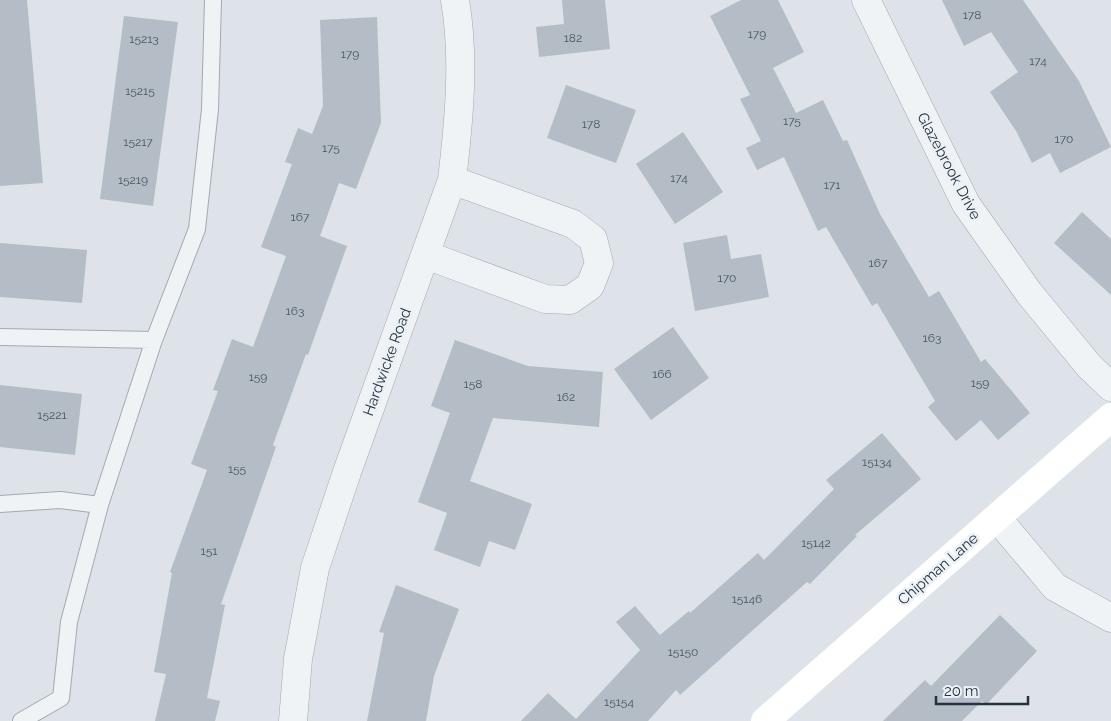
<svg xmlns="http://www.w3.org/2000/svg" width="1111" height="721" font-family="Raleway,sans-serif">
<rect width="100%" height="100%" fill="#dde3e8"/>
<path fill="#b4bdc5" d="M0 0H27L43 183 0 186Z
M562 0H605L610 49 539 57 536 27 564 24Z
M741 0H778L804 52 773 68 796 113 823 100 843 141 847 140 880 214 929 297 939 291 981 362 985 359 1030 413 998 440 981 420 956 441 928 407 935 401 877 303 872 306 826 227 818 231 784 157 757 170 746 148 761 141 740 99 750 95 710 16Z
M942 0H1023L1079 81 1111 147 1060 173 1050 153 1032 163 1016 131 990 92 1018 72 991 32 964 46Z
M124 16 178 22 153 206 100 199Z
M377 17 381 123 356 189 339 183 320 236 347 246 308 355 306 354 273 445 276 447 221 604 225 605 207 698 220 701 215 721H155L166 674 154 672 172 573 170 572 207 470 191 464 218 391 213 390 232 339 253 347 286 256 261 247 292 164 285 162 298 128 312 134 323 106 320 20Z
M566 85 636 110 616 163 547 138Z
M683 132 723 192 675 224 636 164Z
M1082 212 1111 239V295L1054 243Z
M727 235 731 259 761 254 769 297 695 311 683 243Z
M0 243 87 250 82 303 0 297Z
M673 327 709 378 651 420 614 369Z
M455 340 528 366 603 372 599 427 493 418 470 481 532 504 515 550 489 541 480 567 434 550 447 513 418 502 450 413 431 406Z
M0 385 82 394 75 455 0 447Z
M882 433 921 479 855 535 857 536 810 584 807 582 680 695 676 690 648 721H521L548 693 576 719 640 650 616 622 635 606 660 635 689 611 690 613 758 553 764 560 834 489 826 480Z
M396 585 459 609 434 676 426 721H367L384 633 379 632Z
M1000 615 1037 651 986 705 982 701 962 721H883L925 680 931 686Z"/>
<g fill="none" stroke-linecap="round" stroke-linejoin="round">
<g stroke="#a2aab2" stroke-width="18">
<path id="lane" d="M0 337 154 340
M0 504 60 500 100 505 69 622 61 698 21 721
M100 505 154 340 197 229 210 109 213 0"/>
</g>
<g stroke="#a2aab2" stroke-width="29">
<path id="street" d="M866 0 966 204 1029 293 1089 366 1111 387
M426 255 545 299 570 300 590 286 599 263 593 239 573 224 452 180
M997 518 1055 587 1111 618
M293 721 298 659 315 568 347 472 452 180C459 121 465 58 455 0"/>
</g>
<use href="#lane" stroke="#f0f3f6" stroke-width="16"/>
<use href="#street" stroke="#f0f3f6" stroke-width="28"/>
<path stroke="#fff" stroke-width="28" d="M765 721 1111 417"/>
</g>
<g text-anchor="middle" stroke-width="5" stroke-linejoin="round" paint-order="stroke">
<g font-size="12" fill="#495561">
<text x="972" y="19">178</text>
<text x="757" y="38">179</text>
<text x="573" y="42">182</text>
<text x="144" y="43">15213</text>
<text x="350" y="58">179</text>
<text x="1038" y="65">174</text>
<text x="140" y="95">15215</text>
<text x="792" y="125">175</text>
<text x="591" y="128">178</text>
<text x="1064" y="143">170</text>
<text x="138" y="146">15217</text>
<text x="331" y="152">175</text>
<text x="679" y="182">174</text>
<text x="133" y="184">15219</text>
<text x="832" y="189">171</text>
<text x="300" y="221">167</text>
<text x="878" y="267">167</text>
<text x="727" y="282">170</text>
<text x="295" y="315">163</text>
<text x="932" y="342">163</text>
<text x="662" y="378">166</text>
<text x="258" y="381">159</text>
<text x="980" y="387">159</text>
<text x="473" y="388">158</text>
<text x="566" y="401">162</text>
<text x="52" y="419">15221</text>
<text x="877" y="466">15134</text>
<text x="237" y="473">155</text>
<text x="816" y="547">15142</text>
<text x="209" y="555">151</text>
<text x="747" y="603">15146</text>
<text x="683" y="656">15150</text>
<text x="619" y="706">15154</text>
</g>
<g font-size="15" fill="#253240" stroke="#ecf1f6">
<text transform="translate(949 166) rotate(62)" y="5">Glazebrook Drive</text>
<text transform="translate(387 362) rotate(-70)" y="5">Hardwicke Road</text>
<text transform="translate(938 569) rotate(-41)" y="5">Chipman Lane</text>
</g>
</g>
<path d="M936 696v8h92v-8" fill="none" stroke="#253240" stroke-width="2.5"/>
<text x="944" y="696" font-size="15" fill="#253240" stroke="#ecf1f6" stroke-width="4" paint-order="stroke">20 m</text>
</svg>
